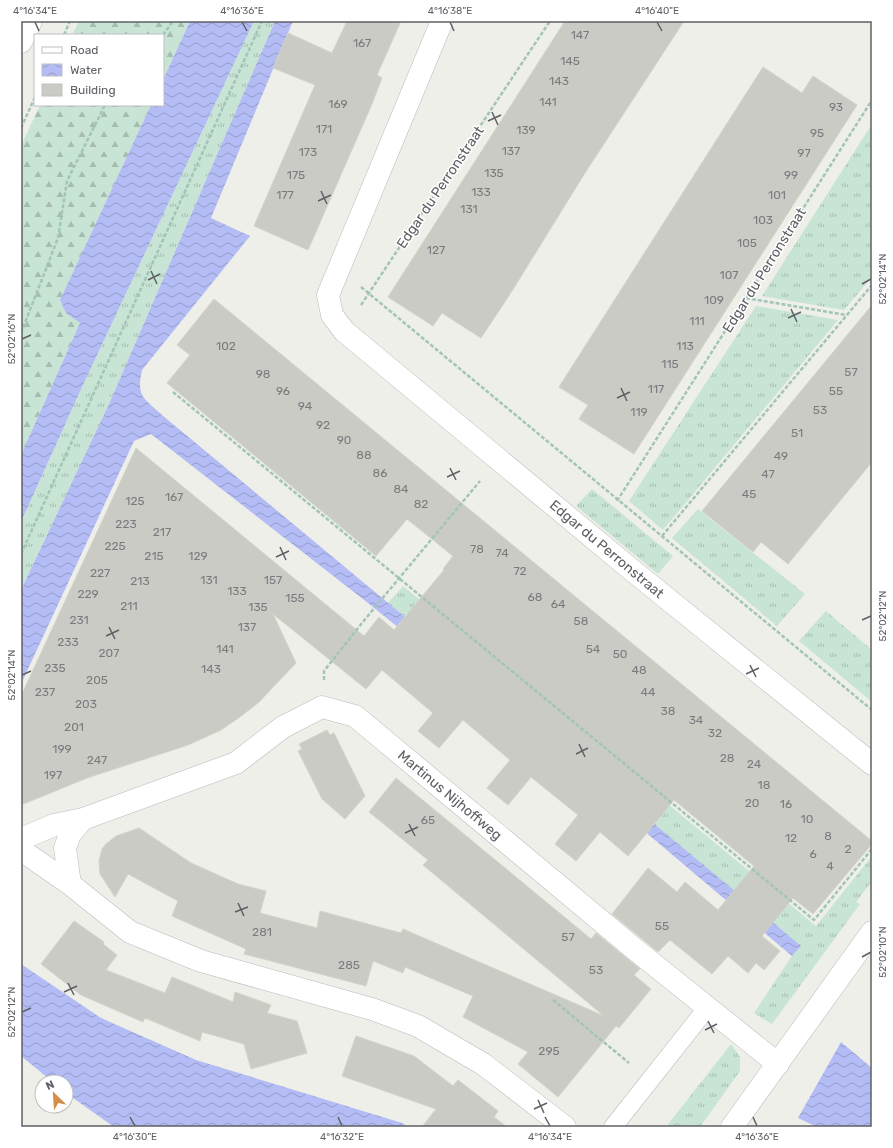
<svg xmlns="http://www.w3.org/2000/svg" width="893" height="1148" font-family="Rubik,sans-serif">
<defs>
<pattern id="grass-tufts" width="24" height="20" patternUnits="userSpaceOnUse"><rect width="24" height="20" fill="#c8e4d4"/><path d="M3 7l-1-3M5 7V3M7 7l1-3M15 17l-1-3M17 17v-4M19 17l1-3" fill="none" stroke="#a6bcb0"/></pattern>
<pattern id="forest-firs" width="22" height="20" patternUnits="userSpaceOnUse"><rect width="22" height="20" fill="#c8e4d4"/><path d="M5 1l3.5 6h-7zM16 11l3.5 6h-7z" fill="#a6bcb0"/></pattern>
<pattern id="water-waves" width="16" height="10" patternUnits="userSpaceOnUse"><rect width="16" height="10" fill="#b3bcf5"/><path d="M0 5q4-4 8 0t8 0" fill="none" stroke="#959cca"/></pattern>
</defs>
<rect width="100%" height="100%" fill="#eeefe8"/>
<path fill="url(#grass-tufts)" d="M254 21H275L109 404 21 590V522L82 387Z
M872 124V277L844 310 762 296Z
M756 306 838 320 663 530 629 501Z
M592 489 673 556 658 574 576 506Z
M698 509 805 594 777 626 672 538Z
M403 586 816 926 872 856V881L856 902 860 904 772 1024 754 1013 792 956 800 947 388 603Z
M826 611 872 650V702L799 641Z
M731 1044 740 1057V1071L700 1127H666Z"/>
<path fill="url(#forest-firs)" d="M79 21H190L163 80V35H72Z
M40 105H151L60 300 66 313 80 323 21 455V146Z"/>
<path fill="url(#water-waves)" d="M190 21H254L82 387 21 522V455L80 323 66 313 60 300 151 105H163V80Z
M275 21H293L211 218 250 236 142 370C136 397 144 398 162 415L801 946 792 956 514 721 368 603 151 434 134 441 21 684V590L109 404Z
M21 964 101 1018 196 1060 402 1123 408 1127H114L66 1093V1082H53L21 1056Z
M841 1042 872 1068V1127H817L798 1118Z"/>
<path fill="#cacbc5" stroke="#d2d4c7" d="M347 21H401L377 75 382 78 372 104 308 250 254 226 315 85 273 68 288 33 332 53Z
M565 21H684L585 173 512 291 481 338 442 313 433 326 388 297Z
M763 67 802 93 813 76 857 105 634 454 579 419 588 405 559 387Z
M214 299 872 841V844L813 914 793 898 762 936 780 951 764 970 756 963 748 973 728 956 712 974 670 940 658 952 612 914 648 868 677 892 685 882 718 910 754 866 674 800 628 856 600 832 576 861 555 844 578 815 531 777 508 805 487 788 510 760 463 720 439 748 418 731 433 713 382 670 366 689 273 614 296 663 258 703 240 717 221 730 188 745 87 778 21 805V696L136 448 364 636 379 617 394 630 444 570 443 569 453 556 407 519 376 556 167 383 190 355 177 345Z
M872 305V462L788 564 761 542 753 552 702 511Z
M327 730 330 735 334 733 365 796 345 819 322 799 298 751 302 749 299 744Z
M396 778 591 939 596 933 640 969 634 975 651 989 619 1028 616 1026 558 1097 518 1064 528 1052 463 1017 473 996 405 967 403 973 373 961 366 986 244 954 246 949 172 916 178 901 128 874 115 897 100 874 99 861 102 849 106 844 116 836 139 828 191 863 238 884 266 891 260 913 317 928 320 911 401 933 403 929 604 1016 423 865 428 860 369 812Z
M74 921 104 942 103 944 117 955 106 970 165 993 172 977 233 1002 235 992 271 1005 267 1013 297 1021 307 1053 251 1069 244 1044 202 1032 200 1041 145 1018 143 1022 81 995 41 964Z
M356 1036 414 1056 453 1086 458 1080 498 1111 494 1117 507 1127H422L436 1109 342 1076Z"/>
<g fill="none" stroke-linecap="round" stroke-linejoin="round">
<g stroke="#babac0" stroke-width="19">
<path id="lane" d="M613 1127 707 1008"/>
</g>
<g stroke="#babac0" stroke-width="23">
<path id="street" d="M442 21 328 295 332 315 344 331 633 571 872 764
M21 839 54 825 83 819
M21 850 70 884
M565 1127 483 1064 418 1026 372 1009 201 961 130 932 70 884 65 848 70 834 83 819 236 763 283 727 322 707 355 716 637 951 778 1064
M732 1127 872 932"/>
</g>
<g stroke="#bcbbc2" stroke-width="23">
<path id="secondary" d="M21 42 31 21"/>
</g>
<path stroke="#a2c4b9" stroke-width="2.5" stroke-dasharray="4 2" stroke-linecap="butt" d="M64 35 70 21
M163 35 173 21
M21 128 35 97
M361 287 872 710
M746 298 846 315
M361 305 550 21
M21 333 58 238 67 181 105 105
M173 392 814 920 872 849
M617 501 872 100
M662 536 872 285
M21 554 262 21
M324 680V671L366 618 480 481
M553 1000 629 1063"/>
<use href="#lane" stroke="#fff" stroke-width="18"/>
<use href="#street" stroke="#fff" stroke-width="22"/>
<use href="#secondary" stroke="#fff" stroke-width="22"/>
</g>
<path fill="none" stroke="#5f6066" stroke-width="1.5" d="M35 22 39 31M242 22 247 31M450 22 454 31M657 22 662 31M492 112 498 125M488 121 501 115M321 191 327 204M318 201 331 195M151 271 157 284M148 280 160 274M862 284 871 279M791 309 797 322M788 318 801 312M22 339 31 335M621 388 627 401M617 398 630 392M450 468 456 480M447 477 460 471M280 547 286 560M276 557 289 551M862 620 871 616M109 627 115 639M106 636 119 630M750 665 756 677M746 674 759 668M22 675 31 671M579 744 585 757M576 754 588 748M409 824 415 836M405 833 418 827M238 903 244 916M235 912 248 907M862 957 871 952M68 983 74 995M64 992 77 986M22 1012 31 1008M708 1021 714 1033M705 1030 717 1024M538 1100 544 1113M534 1109 547 1103M130 1117 135 1126M338 1117 342 1126M545 1117 550 1126M753 1117 757 1126"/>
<g text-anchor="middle" stroke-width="3" stroke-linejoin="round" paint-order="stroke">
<g font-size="12" fill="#7a7b7e">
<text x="580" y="39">147</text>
<text x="362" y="47">167</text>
<text x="570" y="65">145</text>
<text x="559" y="85">143</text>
<text x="548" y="106">141</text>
<text x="338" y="108">169</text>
<text x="836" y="111">93</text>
<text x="324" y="133">171</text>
<text x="526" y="134">139</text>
<text x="817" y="137">95</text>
<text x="511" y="155">137</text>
<text x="308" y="156">173</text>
<text x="804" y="157">97</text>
<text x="494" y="177">135</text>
<text x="296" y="179">175</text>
<text x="791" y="179">99</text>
<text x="481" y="196">133</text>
<text x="285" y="199">177</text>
<text x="777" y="199">101</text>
<text x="469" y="213">131</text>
<text x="763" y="224">103</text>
<text x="747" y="247">105</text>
<text x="436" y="254">127</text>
<text x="729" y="279">107</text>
<text x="714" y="304">109</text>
<text x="697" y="325">111</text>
<text x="226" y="350">102</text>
<text x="685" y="350">113</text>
<text x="670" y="368">115</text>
<text x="851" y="376">57</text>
<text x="263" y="378">98</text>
<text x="656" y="393">117</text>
<text x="283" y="395">96</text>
<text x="836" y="395">55</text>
<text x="305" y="410">94</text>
<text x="820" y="414">53</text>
<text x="639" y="416">119</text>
<text x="323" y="429">92</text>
<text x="797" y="437">51</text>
<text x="344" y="444">90</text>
<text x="364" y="459">88</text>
<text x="781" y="460">49</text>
<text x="380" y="477">86</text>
<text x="768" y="478">47</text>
<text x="401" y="493">84</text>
<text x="749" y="498">45</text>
<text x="174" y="501">167</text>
<text x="135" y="505">125</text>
<text x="421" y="508">82</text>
<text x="126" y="528">223</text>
<text x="162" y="536">217</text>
<text x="115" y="550">225</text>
<text x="477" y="553">78</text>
<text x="502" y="557">74</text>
<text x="154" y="560">215</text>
<text x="198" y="560">129</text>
<text x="520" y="575">72</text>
<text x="100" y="577">227</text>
<text x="209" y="584">131</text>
<text x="273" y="584">157</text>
<text x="140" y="585">213</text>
<text x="237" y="595">133</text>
<text x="88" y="598">229</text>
<text x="535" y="601">68</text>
<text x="295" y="602">155</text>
<text x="558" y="608">64</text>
<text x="129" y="610">211</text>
<text x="258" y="611">135</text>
<text x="79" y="624">231</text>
<text x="581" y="625">58</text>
<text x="247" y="631">137</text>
<text x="68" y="646">233</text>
<text x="225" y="653">141</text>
<text x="593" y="653">54</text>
<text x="109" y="657">207</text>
<text x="620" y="658">50</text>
<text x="55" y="672">235</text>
<text x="211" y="673">143</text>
<text x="639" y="674">48</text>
<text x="97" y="684">205</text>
<text x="45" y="696">237</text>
<text x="648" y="696">44</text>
<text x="86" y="708">203</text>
<text x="668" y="715">38</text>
<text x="696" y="724">34</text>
<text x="74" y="731">201</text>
<text x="715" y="737">32</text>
<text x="62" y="753">199</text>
<text x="727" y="762">28</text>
<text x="97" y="764">247</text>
<text x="754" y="768">24</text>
<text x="53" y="779">197</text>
<text x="764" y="789">18</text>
<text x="752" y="807">20</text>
<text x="786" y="808">16</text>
<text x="807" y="823">10</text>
<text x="428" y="824">65</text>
<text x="828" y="840">8</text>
<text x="791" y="842">12</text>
<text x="848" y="853">2</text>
<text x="813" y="858">6</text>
<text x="830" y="870">4</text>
<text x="662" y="930">55</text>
<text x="262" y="936">281</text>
<text x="568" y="941">57</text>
<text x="349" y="969">285</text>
<text x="596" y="974">53</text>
<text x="549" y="1055">295</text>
</g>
<g font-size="14" fill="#5f6066" stroke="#fff">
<text transform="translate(440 187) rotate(-56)" y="5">Edgar du Perronstraat</text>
<text transform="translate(764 270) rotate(-58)" y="5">Edgar du Perronstraat</text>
<text transform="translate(607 549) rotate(40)" y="5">Edgar du Perronstraat</text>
<text transform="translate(450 795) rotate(40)" y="5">Martinus Nijhoffweg</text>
</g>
</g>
<rect width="893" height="1148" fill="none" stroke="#ffffff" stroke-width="44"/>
<rect x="34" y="34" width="130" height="72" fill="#ffffff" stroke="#bfbfc2"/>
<rect x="42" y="47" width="20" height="6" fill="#ffffff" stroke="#bfbfc2"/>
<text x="70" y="54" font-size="12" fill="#5f6066">Road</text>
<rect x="42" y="64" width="20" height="12" fill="url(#water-waves)" stroke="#bfbfc2"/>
<text x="70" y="74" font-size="12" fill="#5f6066">Water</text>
<rect x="42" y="84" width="20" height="12" fill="#cacbc5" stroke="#bfbfc2"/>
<text x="70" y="94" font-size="12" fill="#5f6066">Building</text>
<g transform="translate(54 1094) rotate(335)"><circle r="19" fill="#ffffff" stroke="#bfbfc2"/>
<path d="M0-3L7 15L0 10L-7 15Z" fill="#d58f49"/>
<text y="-6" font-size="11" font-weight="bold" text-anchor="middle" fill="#5f6066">N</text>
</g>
<rect x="22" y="22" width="849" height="1104" fill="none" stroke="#5f6066" stroke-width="1.5"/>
<g font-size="10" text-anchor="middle" fill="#5f6066">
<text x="35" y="14">4°16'34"E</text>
<text x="242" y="14">4°16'36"E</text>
<text x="450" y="14">4°16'38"E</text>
<text x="657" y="14">4°16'40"E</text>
<text transform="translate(882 279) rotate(-90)" y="4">52°02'14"N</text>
<text transform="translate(11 339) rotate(-90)" y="4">52°02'16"N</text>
<text transform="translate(882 616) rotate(-90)" y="4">52°02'12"N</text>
<text transform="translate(11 675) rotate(-90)" y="4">52°02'14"N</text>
<text transform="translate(882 952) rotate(-90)" y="4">52°02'10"N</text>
<text transform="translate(11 1012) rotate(-90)" y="4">52°02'12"N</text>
<text x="135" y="1140">4°16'30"E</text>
<text x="342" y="1140">4°16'32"E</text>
<text x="550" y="1140">4°16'34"E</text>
<text x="757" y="1140">4°16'36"E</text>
</g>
</svg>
